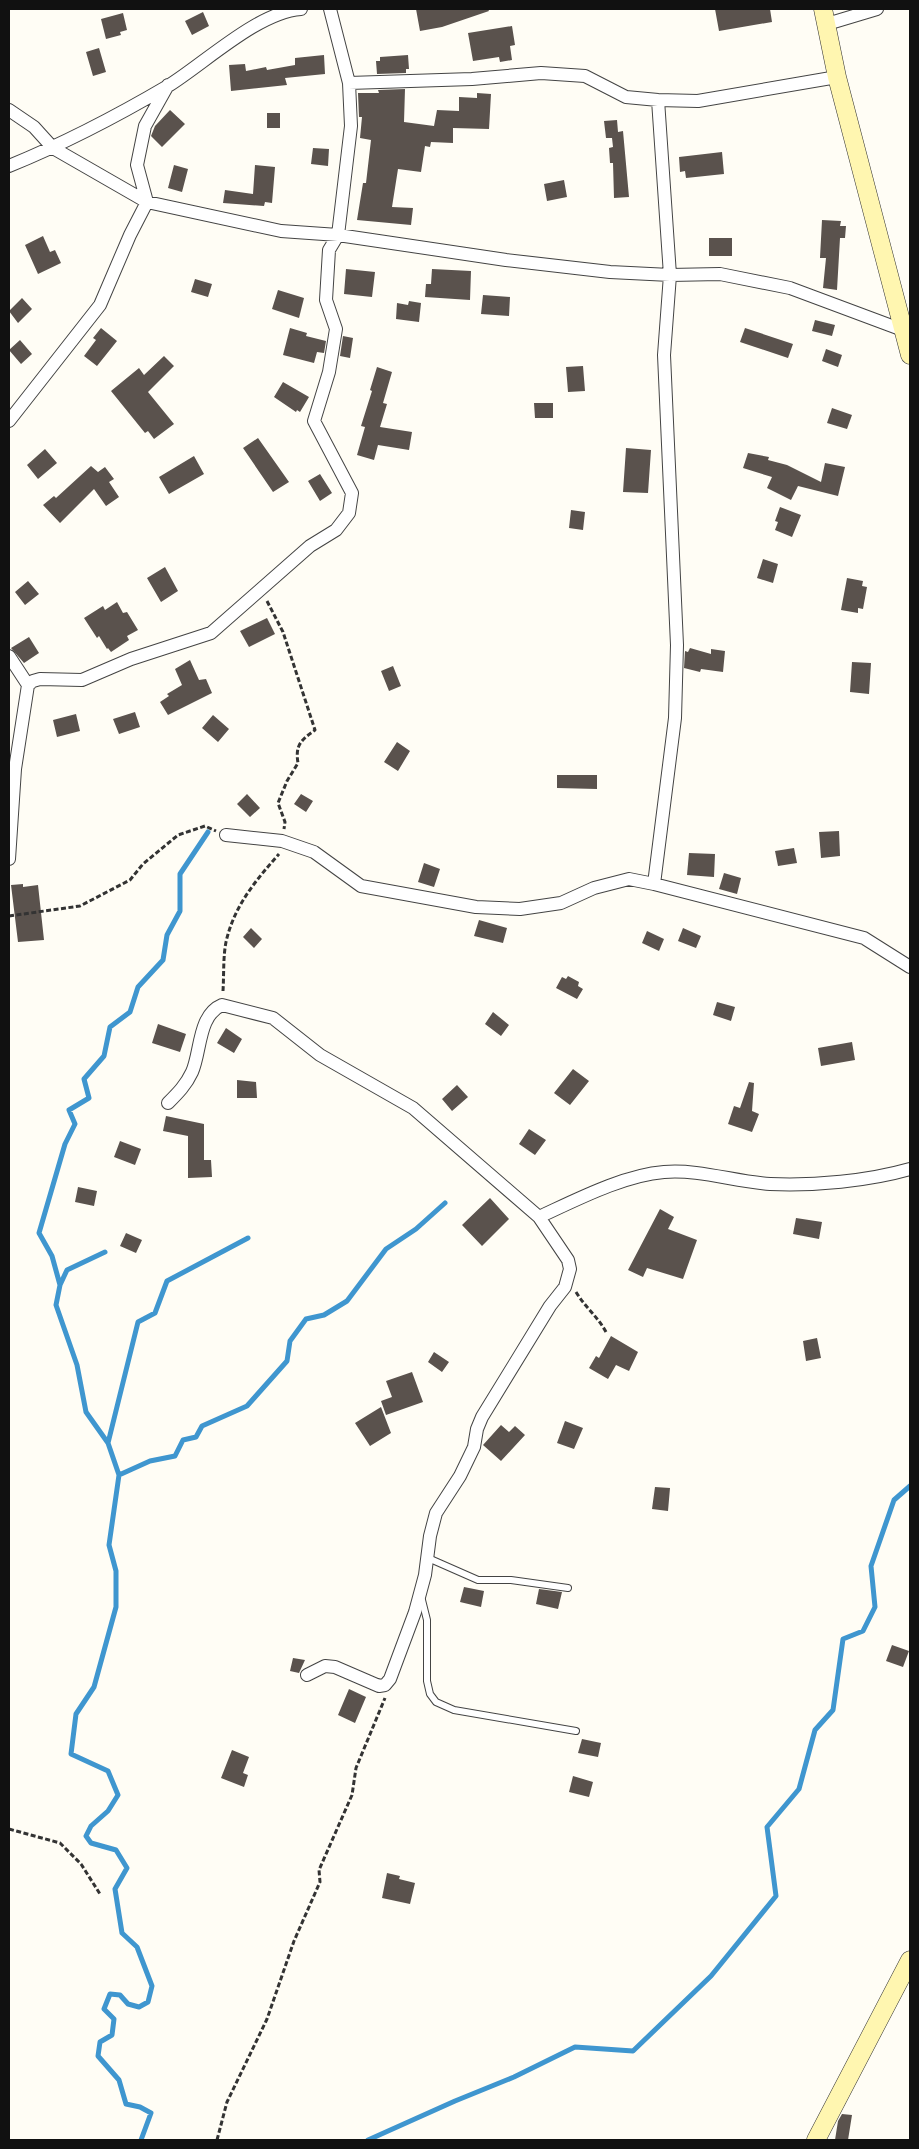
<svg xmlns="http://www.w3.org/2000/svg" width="919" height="2149" font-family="'Playfair Display',serif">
<rect width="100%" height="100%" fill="#fffdf5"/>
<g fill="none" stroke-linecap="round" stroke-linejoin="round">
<path stroke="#3f96cf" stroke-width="5" d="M60 1285 67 1270 105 1252
M108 1443 138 1322 155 1313 167 1281 248 1238
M119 1475 150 1461 175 1456 183 1440 196 1437 202 1426 247 1406 287 1361 290 1341 306 1319 324 1315 347 1301 386 1249 416 1229 445 1203
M141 2140 151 2113 140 2107 126 2104 119 2080 98 2056 100 2042 112 2035 114 2019 104 2009 110 1994 120 1995 128 2004 139 2007 148 2002 152 1986 137 1947 122 1933 115 1889 127 1868 116 1850 91 1843 86 1836 91 1826 108 1811 118 1795 108 1771 71 1754 76 1714 94 1687 116 1607V1571L109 1545 119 1475 108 1443 86 1412 77 1365 56 1305 60 1285 52 1256 39 1233 65 1144 75 1124 69 1110 89 1098 84 1079 104 1056 110 1027 130 1012 138 987 163 960 167 935 180 911V874L208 832
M368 2140 455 2101 514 2077 575 2047 633 2051 711 1976 776 1896 767 1827 799 1789 815 1730 833 1710 843 1639 863 1631 875 1607 871 1566 894 1500 910 1486"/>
</g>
<path fill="#5a524d" d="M416 9H488L489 11 442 27 420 31Z
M715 9H770L772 22 719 31Z
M203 12 209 26 192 35 185 21Z
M123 13 127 30 120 32 121 35 106 39 101 19Z
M512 26 515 45 510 46 512 60 500 62 499 57 473 61 468 33Z
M99 48 106 72 93 76 86 52Z
M324 55 325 74 285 78 287 85 231 91 229 65 245 64 246 71 266 67 267 70 295 65V58Z
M408 55 409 69H406V73L377 74 376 61H380V57Z
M405 89 404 122 434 126 437 110 459 111V97L477 98V93L491 94 489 129 453 128V143L431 142 430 147 425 146 421 172 398 169 392 207 413 208 411 225 357 220 363 183H366L371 140 360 138 362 117H359L358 93H379L378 90Z
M170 110 185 124 162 147 151 136 155 126Z
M267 113H280V128H267Z
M617 120 618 132 623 131 629 197 614 198 613 163H610L609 148 613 147 612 138H606L604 121Z
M313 148 329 149 328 166 311 164Z
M722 152 724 174 686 178 685 171 680 172 679 157Z
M174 165 188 169 182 192 168 188Z
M255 165 275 167 272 203 265 202 264 206 223 203 225 190 253 194Z
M564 180 567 197 547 201 544 184Z
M822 220 841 221 840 226H846L845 238H840L837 290 823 288 826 258H820Z
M43 236 50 252 55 250 61 263 38 274 25 245Z
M709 238H732V256H709Z
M346 269 375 272 372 297 344 294Z
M432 269 471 271 470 300 425 297 426 284H431Z
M195 279 212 284 208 297 191 292Z
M278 290 304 298 299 318 272 309Z
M483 295 510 297 509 316 481 314Z
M22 298 32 309 18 323 9 311Z
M409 301 421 303 419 322 396 319 397 303 408 305Z
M815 320 835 325 832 336 812 331Z
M101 328 117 341 97 366 84 356 96 340 93 338Z
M290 328 307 333 306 336 326 341 324 353 317 352 314 363 283 355Z
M745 328 793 344 788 358 740 342Z
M343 336 353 338 350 358 340 356Z
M20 340 32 354 21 364 9 350Z
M826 349 842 355 838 367 822 361Z
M164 356 174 366 148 392 174 424 154 439 148 431 145 433 111 391 139 368 144 375Z
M583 366 585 391 568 392 566 367Z
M377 367 392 372 383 403 387 404 380 427 412 432 409 450 378 445 374 460 357 455 365 427 361 426 372 391 370 390Z
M283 382 309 397 300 412 297 410 296 412 274 397Z
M534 403H553V418H535Z
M832 408 852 415 847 429 827 423Z
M258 438 289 482 273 492 243 448Z
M626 448 651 450 648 493 623 492Z
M45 449 57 463 38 479 27 465Z
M748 453 769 457 768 460 787 465 821 482 825 463 845 467 838 496 798 486 791 500 767 488 772 477 743 468Z
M194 456 204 474 169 494 159 477Z
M91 466 98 472 105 467 114 479 109 482 119 497 106 506 94 489 60 523 43 505 54 496 56 498Z
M320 474 332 493 320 501 308 481Z
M780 507 801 515 792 537 775 530 778 522 775 521Z
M571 510 585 512 583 530 569 528Z
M763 559 778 564 773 583 757 578Z
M165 567 178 591 161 602 147 578Z
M847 578 863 581 862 586 867 587 863 609 858 608V613L841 610Z
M28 581 39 594 25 605 15 592Z
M117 602 123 613 127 612 138 630 127 636 129 640 111 652 108 648 107 649 99 636 97 638 84 618 103 606 105 610Z
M267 618 275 634 249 647 240 631Z
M29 637 39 653 24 663 11 648Z
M690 648 711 654V649L725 651 723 672 701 669 700 672 684 668 685 651 688 652Z
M190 660 199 680 206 679 212 693 168 715 160 702 169 696 167 694 182 685 175 669Z
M852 662 871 663 869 694 850 692Z
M393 666 401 686 389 691 381 671Z
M135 712 140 727 119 734 113 719Z
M76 714 80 731 57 737 53 720Z
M213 715 229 729 218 742 202 728Z
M397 742 410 751 398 771 384 762Z
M557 775H597V789L557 788Z
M247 794 260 808 250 817 237 804Z
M301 794 313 801 306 812 294 804Z
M839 831 840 856 821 858 819 832Z
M794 848 797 863 778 866 775 851Z
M689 853 715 854 714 877 687 875Z
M424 863 440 869 434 887 418 882Z
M724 873 741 878 737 894 719 889Z
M23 884V887L38 885 44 940 18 942 11 885Z
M479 920 507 928 503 943 474 936Z
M251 928 262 939 254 948 243 937Z
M683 928 701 936 696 948 678 941Z
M647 931 664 939 659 951 642 943Z
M568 976 579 982 578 986 583 989 577 999 556 988 562 977 566 979Z
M717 1002 735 1007 731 1021 713 1015Z
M493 1012 509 1025 501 1036 485 1024Z
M158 1024 186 1034 180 1052 152 1043Z
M226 1028 242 1039 234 1053 217 1043Z
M852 1042 855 1060 821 1066 818 1048Z
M573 1069 589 1081 570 1105 554 1093Z
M237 1080 256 1082 257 1098H237Z
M749 1082 754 1083 752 1111 759 1114 752 1132 728 1124 734 1106 740 1108Z
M457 1085 468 1097 452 1111 442 1099Z
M166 1116 204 1124V1160H211L212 1177 188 1178V1136L163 1131Z
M529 1129 546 1140 535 1155 519 1144Z
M120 1141 141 1149 135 1165 114 1157Z
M78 1187 97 1191 94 1206 75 1202Z
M490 1198 509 1219 482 1246 462 1225Z
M660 1209 674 1217 668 1229 697 1240 683 1279 647 1268 643 1277 628 1270Z
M796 1218 822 1222 819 1239 793 1234Z
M126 1233 142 1240 136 1253 120 1246Z
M611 1336 638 1352 629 1371 616 1365 608 1379 589 1368 596 1356 599 1358Z
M817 1338 821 1358 806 1361 803 1341Z
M434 1352 449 1362 442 1372 428 1362Z
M412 1372 423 1402 386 1415 381 1401 392 1397 386 1381Z
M381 1407 391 1433 370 1446 355 1423Z
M565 1421 583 1428 574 1449 557 1443Z
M501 1425 509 1432 515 1426 525 1435 501 1461 483 1445Z
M655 1487 670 1488 668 1511 652 1509Z
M464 1587 484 1591 481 1607 460 1602Z
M539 1589 562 1592 558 1609 536 1604Z
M892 1645 909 1651 903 1667 886 1661Z
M293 1658 305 1660 299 1673 290 1671Z
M349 1689 366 1697 355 1723 338 1715Z
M582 1739 601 1743 598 1757 578 1753Z
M232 1750 249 1757 243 1773 248 1775 244 1787 221 1778Z
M573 1776 593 1782 589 1797 569 1792Z
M387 1873 400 1876 399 1879 415 1883 410 1904 382 1898Z
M842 2114 852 2115 848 2140H835L838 2121Z"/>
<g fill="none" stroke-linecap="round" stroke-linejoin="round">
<g stroke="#444" stroke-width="8">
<path id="lane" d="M428 1558 478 1580H511L568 1588
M422 1600 427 1620V1681L430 1694 436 1702 454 1710 576 1731"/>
</g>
<g stroke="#444" stroke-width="14">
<path id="street" d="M827 24 877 9
M349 83 472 79 541 73 585 76 626 97 658 100 698 101 837 77
M9 110 34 127 53 148 147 202 281 231 338 235 506 260 610 272 670 275 720 274 790 288 908 332
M9 166C63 144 117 116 168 86 205 63 258 12 301 9
M9 421 100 305 130 235 147 202 137 165 145 126 168 85
M9 656 28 685
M226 835 282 841 314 852 361 886 476 907 520 909 561 903 594 888 629 879 654 884 864 938 910 967
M9 859 15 769 28 685 33 681 40 679 82 680 131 659 211 633 310 546 336 530 349 513 352 493 314 421 329 372 336 329 326 300 329 250 338 235 351 126 349 83 330 9
M654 884 675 718 677 645 664 355 670 275 658 100
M168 1103C178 1093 186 1085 192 1072 201 1052 198 1015 222 1005L273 1018 320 1055 413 1108 539 1217 568 1260 570 1269 565 1287 550 1306 482 1417 477 1429 474 1447 460 1476 436 1513 430 1536 425 1575 415 1612 390 1679 385 1685 379 1686 335 1667 325 1666 307 1675
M539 1217C576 1200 624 1175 664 1172 700 1169 735 1182 770 1184 814 1186 868 1181 910 1169"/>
</g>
<g stroke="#333" stroke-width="19">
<path id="secondary" d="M823 9 837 77 910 355
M816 2140 910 1960"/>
</g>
<path stroke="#333" stroke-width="3" stroke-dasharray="5 2.5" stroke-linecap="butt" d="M267 601 283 632 315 730C301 740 295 745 298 763L287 781 278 803 285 822 284 829
M9 916 80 906 130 880 143 864 178 835 205 826 216 831
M223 991C224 975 223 957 226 942 234 906 256 880 279 854
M576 1292C585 1307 598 1317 606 1332
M9 1829 60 1843 81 1864 100 1894
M217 2140 227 2102 267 2019 294 1941 320 1882 319 1870 352 1795 356 1768 385 1698"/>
<use href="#lane" stroke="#fff" stroke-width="6"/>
<use href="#street" stroke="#fff" stroke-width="12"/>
<use href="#secondary" stroke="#fff6b0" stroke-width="18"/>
</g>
<rect width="919" height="2149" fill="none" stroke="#111111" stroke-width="20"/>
</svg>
